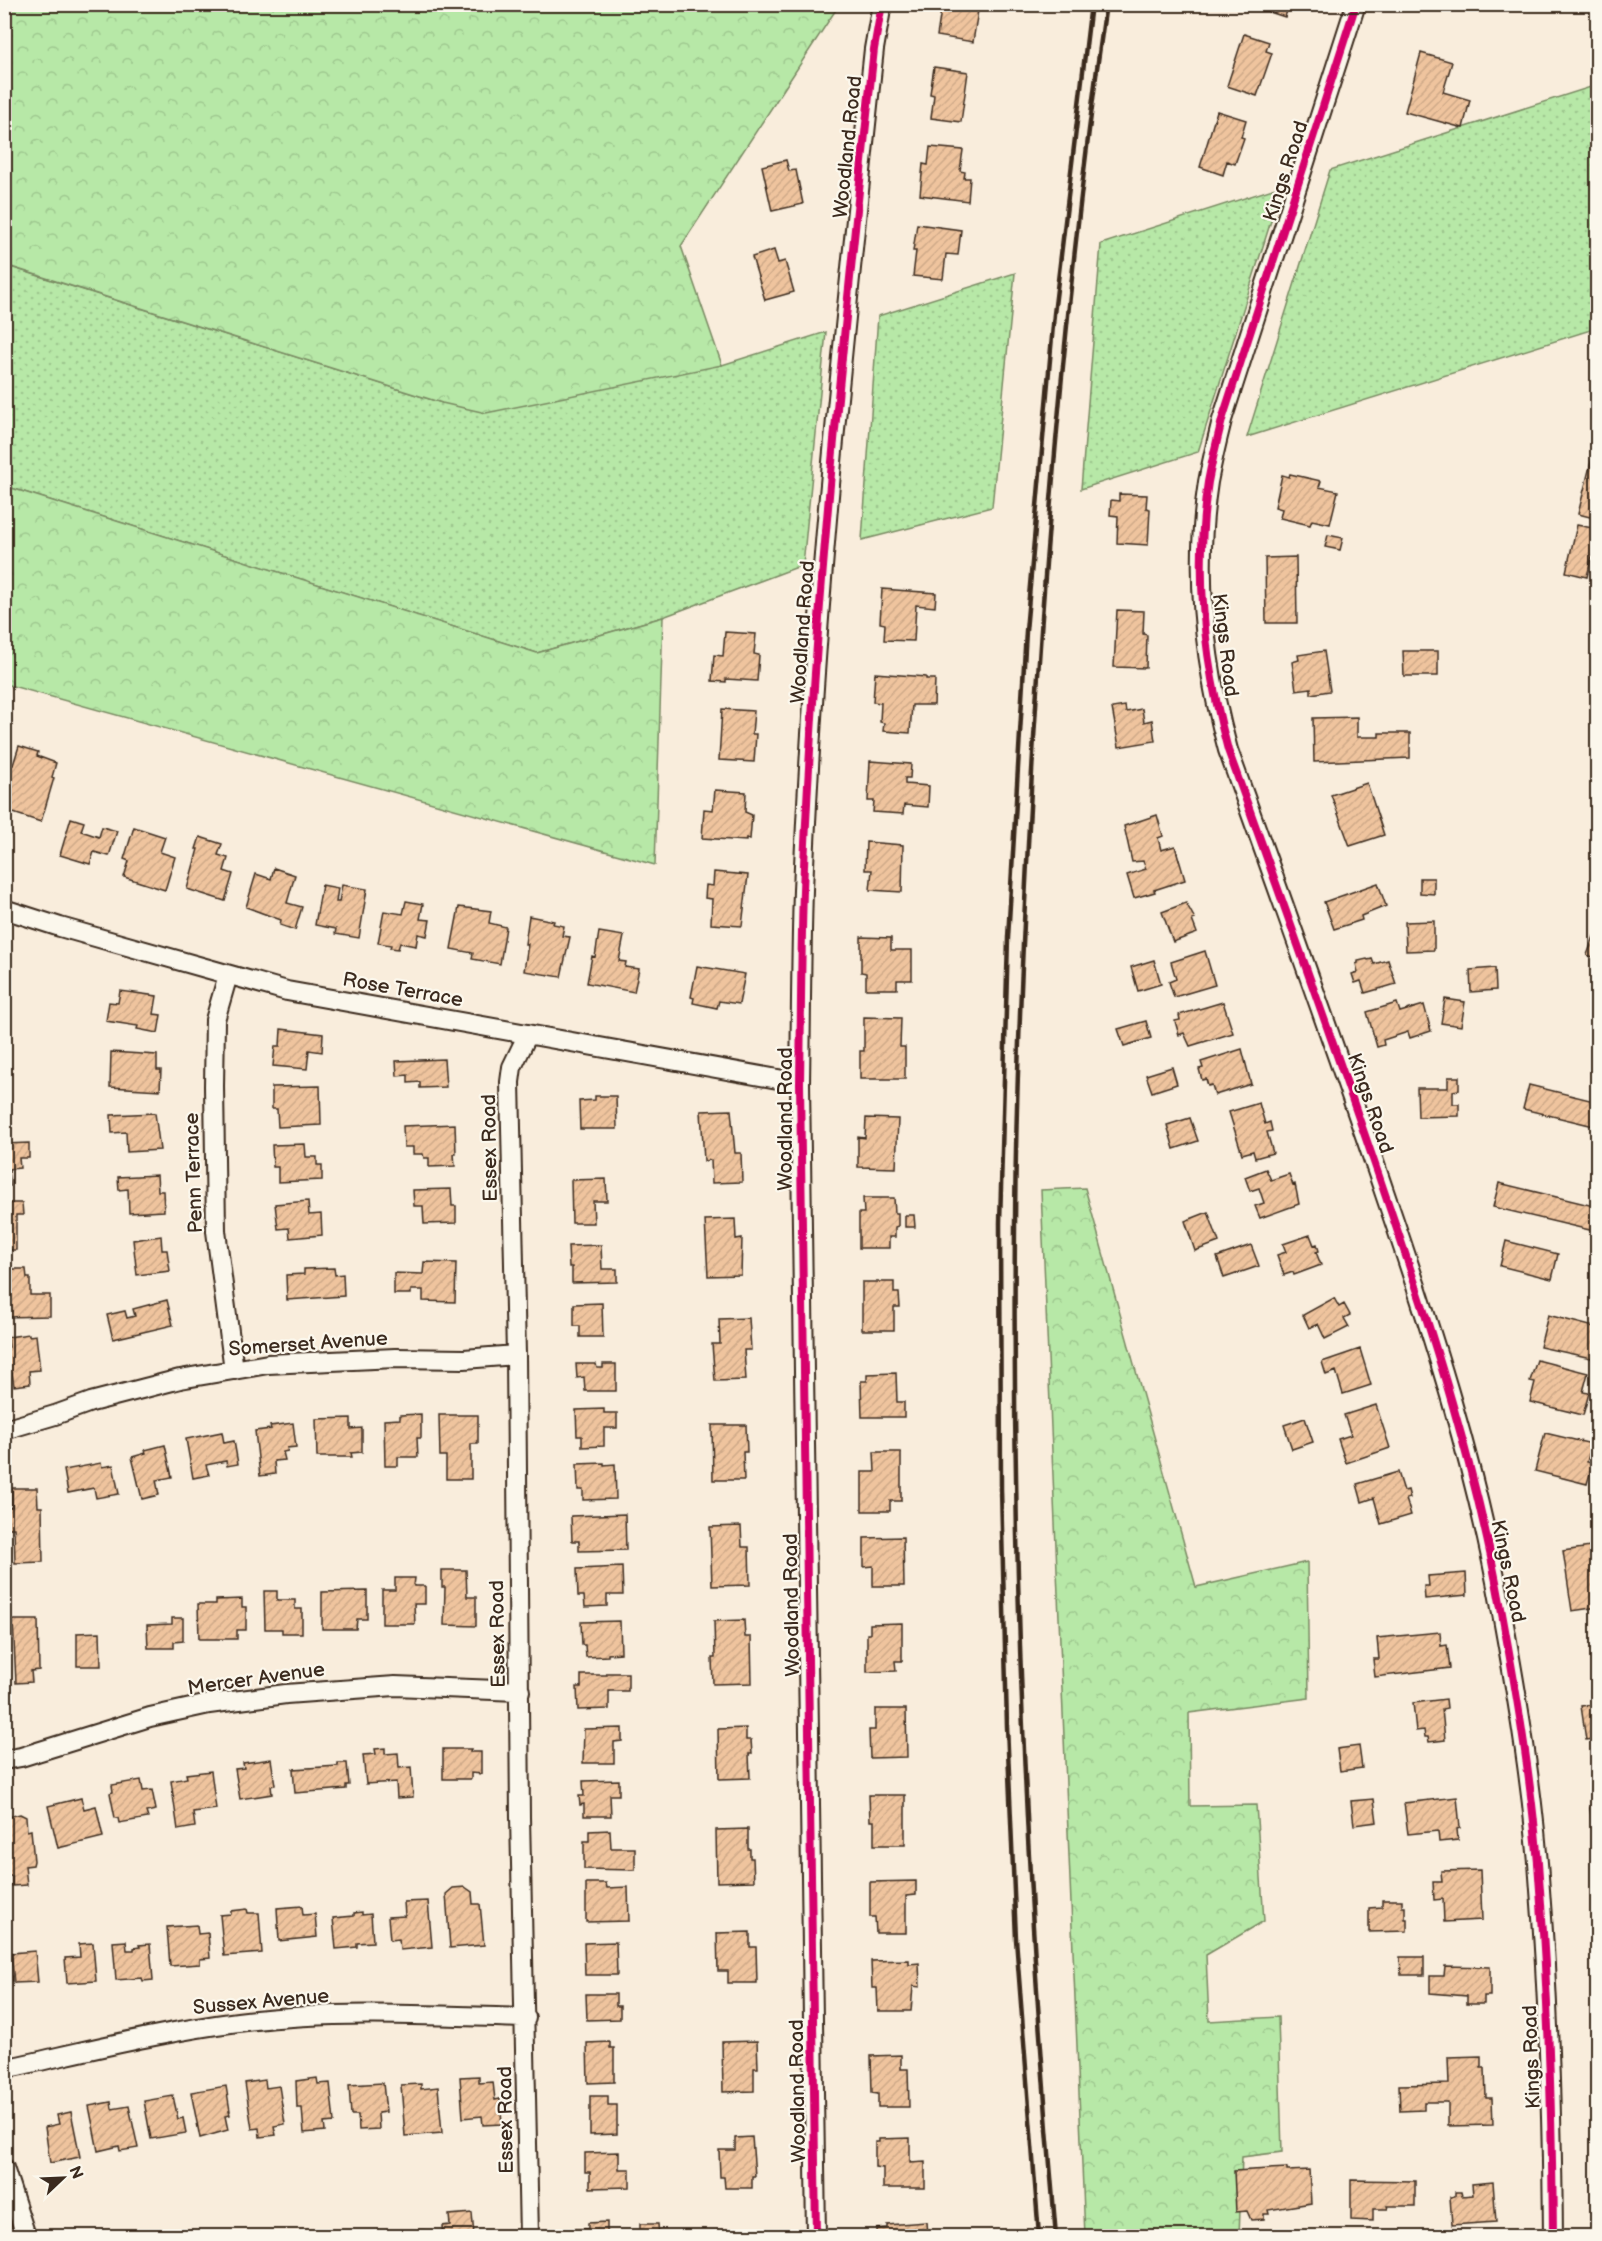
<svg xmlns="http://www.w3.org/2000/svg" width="1602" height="2241" font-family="'Balsamiq Sans',sans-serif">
<defs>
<pattern id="grass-dots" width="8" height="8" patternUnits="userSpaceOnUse" patternTransform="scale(1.5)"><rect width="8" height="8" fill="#b7e8a7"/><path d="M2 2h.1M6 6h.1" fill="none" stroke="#9ec78f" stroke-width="1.8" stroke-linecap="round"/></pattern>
<pattern id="forest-crowns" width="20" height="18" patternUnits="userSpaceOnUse" patternTransform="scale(1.5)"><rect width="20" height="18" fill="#b7e8a7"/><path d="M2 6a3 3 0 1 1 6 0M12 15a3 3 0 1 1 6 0" fill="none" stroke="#9ec78f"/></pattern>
<pattern id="building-hatch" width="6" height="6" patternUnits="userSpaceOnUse" patternTransform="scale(1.5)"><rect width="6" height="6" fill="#efc49e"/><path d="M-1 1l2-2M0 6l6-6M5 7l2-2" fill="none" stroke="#cea988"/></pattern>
</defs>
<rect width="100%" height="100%" fill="#f9eddc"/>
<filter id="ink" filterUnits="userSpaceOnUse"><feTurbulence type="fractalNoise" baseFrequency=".0167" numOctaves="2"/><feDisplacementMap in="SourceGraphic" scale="12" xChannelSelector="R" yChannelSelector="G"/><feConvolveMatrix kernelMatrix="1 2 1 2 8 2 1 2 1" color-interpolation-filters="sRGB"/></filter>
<g filter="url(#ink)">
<path fill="url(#grass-dots)" stroke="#798962" stroke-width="1.5" d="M1597 85V328L1247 437 1330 170Z
M1282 186 1198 452 1081 489 1101 244Z
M4 265 442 403 722 365 826 332 803 565 663 617 537 653 5 486Z
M1015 273 992 507 862 540 878 316Z"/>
<path fill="url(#forest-crowns)" stroke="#798962" stroke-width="1.5" d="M5 4H839V5L681 246 722 365 486 413 442 403 5 265Z
M5 486 537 653 663 617 655 865 5 684Z
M1085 1188 1196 1587 1307 1562 1309 1698 1189 1713 1190 1806 1256 1805 1264 1921 1206 1955 1209 2021 1278 2017 1282 2152 1242 2157 1239 2236H1085L1041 1190Z"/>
<path fill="url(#building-hatch)" stroke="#3b2a1e" stroke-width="1.5" d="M948 4H979L973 42 937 36 941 10 947 11Z
M1255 4H1289L1285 17 1254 7Z
M1244 34 1269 42 1266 51 1272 53 1257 96 1227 86Z
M1421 53 1452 62 1443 92 1470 100 1463 128 1405 112Z
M934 67 968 72 961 122 931 118 934 95 930 94Z
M1217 111 1246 120 1241 137 1244 138 1235 164 1227 161 1223 175 1200 167Z
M930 147 963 150 960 171 965 172 964 178H970L968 201 920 195 923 164 928 165Z
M786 160 789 171 796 170 803 204 772 211 762 166Z
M917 224 961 230 958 255 946 254 943 279 913 276 916 251H913Z
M774 250 778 263 785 261 794 292 765 300 752 257Z
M1598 434V519L1578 514Z
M1290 474 1321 481 1319 487 1338 491 1330 524 1312 520 1310 525 1280 518 1282 509 1275 507 1282 475 1289 477Z
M1119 494 1147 495 1146 508 1150 509 1148 545 1117 543 1118 516 1110 515 1111 500 1119 501Z
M1577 525 1598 529 1587 577 1566 572Z
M1328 535 1343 538 1340 550 1325 547Z
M1296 557 1297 623H1266L1265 558Z
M882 589 936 593 935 607 916 605 914 641 884 640 885 624 880 623Z
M1117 610 1144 611 1143 634 1147 635 1146 668 1114 667Z
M725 632 756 634 754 654 759 655 757 681 726 679V682L712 681 714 655 723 656Z
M1324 651 1330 691 1311 694V688L1296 690 1292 662 1299 660 1298 655Z
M1403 651H1438V676H1404Z
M875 673 926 677V679H935L934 705H912L910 733 883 731 884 723 880 722 881 703 873 702Z
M1125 706 1126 712 1142 709 1144 722 1152 720 1155 741 1119 747 1112 708Z
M722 709 754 711 752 734H756L754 762 719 760Z
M1357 717V737H1379V733H1410V758L1314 762 1313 718Z
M19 746 38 752 37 756 56 763 52 777 54 778 41 822 4 810V762L13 765Z
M870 761 911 764 910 778H905V784L929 786 928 807 904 805 903 814 873 812 874 801H868Z
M1367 783 1384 835 1350 846 1331 795Z
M715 790 746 792 745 812 752 815 750 839 746 838V841L702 838 704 809 713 810Z
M1157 815 1163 836 1158 838 1161 850 1175 846 1185 880 1154 890 1155 892 1134 898 1127 875 1146 869 1143 861 1132 862 1124 826Z
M71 818 84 822 81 831 99 837 102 827 117 831 109 856 94 852 90 864 60 855Z
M134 827 165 837 160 852 175 857 165 890 124 877 129 861 124 859Z
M200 837 222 844 218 855 228 858 224 871 233 874 225 901 187 889 198 849H196Z
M866 842 903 845 902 892 870 890 872 870H865Z
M274 868 295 875 287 903 302 907 295 930 280 925 281 920 246 907 256 874 271 879Z
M714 872 748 875 742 926 711 924 712 899 705 898 706 885 713 886Z
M1420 878H1434V894L1420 893Z
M1378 883 1386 906 1361 916 1362 920 1334 929 1324 902Z
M322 885 338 888 336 902H339L342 885 367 889 359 938 335 934 336 929 315 925Z
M406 901 423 904 420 919 430 920 427 936 418 934 416 946 400 943 398 949 390 948 391 945 378 943 384 911 403 914Z
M1186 903 1195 919 1192 920 1197 933 1173 942 1162 912Z
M459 907 491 911 489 923 506 927 500 964 472 959 473 953 451 949Z
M529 916 554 921 553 924 564 926 562 936 570 937 561 977 524 971 528 944H525Z
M1434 921V950L1406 951 1405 922Z
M1598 926V959L1587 955Z
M599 932 624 936 619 961 626 962 625 967 639 969 634 992 587 983 592 956 595 957Z
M861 937 891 938V950H912V980H897V989H866V973L861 972Z
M1205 951 1215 985 1174 997 1169 982 1176 979 1171 962Z
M1367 959 1368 960 1372 959 1374 964 1388 960 1396 984 1365 993 1361 981 1355 983 1352 974 1358 972 1356 964 1358 963V961Z
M1154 960 1161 984 1138 991 1131 967Z
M697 966 745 974 739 1004 719 1001 717 1008 693 1003 694 998 691 997Z
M1495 968 1496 990 1471 992 1470 970Z
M120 991 157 996 154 1014 161 1015 158 1033 137 1029 138 1026 106 1021 109 1002 118 1003Z
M1445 999 1465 1002 1461 1026 1441 1023Z
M1223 1002 1233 1033 1190 1046 1184 1033 1179 1035 1175 1021 1180 1020 1179 1015Z
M1397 1003 1400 1012 1424 1005 1431 1031 1410 1038 1408 1032 1383 1040 1384 1045 1377 1047 1367 1012Z
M864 1017 901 1018 900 1047H905V1079H860V1051H864Z
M1146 1021 1151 1038 1124 1046 1118 1029Z
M281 1029 323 1034 322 1052 309 1050 307 1069 273 1066 275 1046H280Z
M1242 1049 1251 1084 1215 1095 1212 1085 1208 1086 1206 1079 1202 1080 1199 1069 1203 1068 1201 1062Z
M111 1052 157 1055V1070H161L160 1090 110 1087Z
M444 1059 446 1087 420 1088V1082L408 1083V1075L397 1076 396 1061Z
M1172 1067 1177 1084 1152 1092 1146 1075Z
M1448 1077H1459V1090L1453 1091V1104H1459V1116L1418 1117 1417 1088H1448Z
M1529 1085 1598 1102V1127L1523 1109Z
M320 1086 321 1125 278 1127 277 1109H272V1087Z
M595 1096H616L617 1129H580L579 1101 595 1100Z
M1259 1103 1265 1124 1270 1122 1272 1131 1267 1132 1273 1153 1255 1158 1253 1151 1242 1154 1229 1112Z
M731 1110 735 1153H741L742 1182 712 1183 711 1160 704 1161 701 1111Z
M155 1113 160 1150 127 1152 126 1132 112 1133 111 1115Z
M866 1118 898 1119 896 1168 858 1167V1137L865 1138Z
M1190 1118 1198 1141 1174 1149 1167 1125Z
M455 1124 456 1154H454L455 1166 429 1167V1158H424L423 1154H413V1147H404L403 1126Z
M29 1143V1158H19L20 1168 9 1169 10 1186H4V1144Z
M305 1144 306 1157H317V1165H322V1180L278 1182V1167H273L272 1145Z
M1266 1169 1271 1180 1289 1174 1293 1185 1295 1184 1299 1204 1260 1218 1255 1206 1264 1203 1259 1188 1250 1191 1245 1177Z
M157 1175 158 1191H163L164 1211 129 1213 128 1189 119 1190 118 1177Z
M606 1179 607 1201H593L594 1223H572L571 1180Z
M1499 1183 1598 1207V1232L1493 1207Z
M451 1189 452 1206H456V1223L424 1224 423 1206H414L413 1190Z
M863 1198H894L895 1213H898V1226L895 1227V1237H889V1248H859V1213H864Z
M308 1201 309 1215 321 1214 322 1235 290 1238 289 1228 278 1229 275 1204Z
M4 1203H22L23 1215H16V1250H4Z
M1208 1212 1219 1242 1195 1251 1185 1221Z
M905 1215H914L915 1227H905Z
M735 1219 736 1239 742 1238 741 1275 708 1276 705 1220Z
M1310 1235 1314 1245 1317 1244 1319 1251 1316 1252 1321 1265 1294 1275 1293 1272 1284 1275 1277 1255 1286 1252 1283 1244Z
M161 1236 162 1250H167L170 1271 137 1275 133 1240Z
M1506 1241 1558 1254 1552 1279 1500 1266Z
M601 1245 602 1269H617V1282L572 1283V1267H569L568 1246Z
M1251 1245 1259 1266 1224 1278 1217 1257Z
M424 1262 456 1263 455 1302 423 1301V1290H411V1294H394V1273L423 1274Z
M334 1268 335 1275 343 1274 344 1296 287 1300 286 1275 304 1274V1269Z
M10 1269H26L27 1278H30V1295H50V1316L4 1317V1279L10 1278Z
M862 1282H894V1293H899L900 1307H894V1330H862Z
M1334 1298 1339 1307 1344 1304 1350 1315 1344 1318 1349 1327 1325 1339 1318 1324 1309 1328 1303 1315Z
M167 1300 173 1325 113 1339 107 1315 125 1311 127 1318 135 1316 133 1309Z
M602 1303 603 1337H580V1326H574V1304Z
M1548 1315 1598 1328 1596 1359 1540 1347Z
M749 1318 751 1350H744L746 1380 715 1381 712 1344H720L719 1319Z
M29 1334V1336L36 1335 40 1370 29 1371 30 1384 14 1386 12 1373H9L7 1348 9 1347 8 1337Z
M1360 1349 1371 1385 1343 1394 1336 1371 1326 1375 1322 1362Z
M1537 1360 1588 1373 1583 1392 1589 1393 1583 1415 1530 1402 1535 1382 1530 1381Z
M576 1364H596L597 1368H603V1364H616V1391H585L584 1377 577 1378Z
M896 1373 897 1402H904V1417H862L861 1381H867V1374Z
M1376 1405 1390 1448 1346 1463 1338 1439 1351 1435 1344 1415Z
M604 1409V1413H617V1428H604V1446L582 1447V1436H577L576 1410Z
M421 1414V1438H417L418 1457H398V1466H385L384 1420 400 1419V1415Z
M439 1415H478V1444H471V1479H446V1456H440Z
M351 1418V1429L362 1428V1452L351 1453 352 1457H317L316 1419Z
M1305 1418 1313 1442 1292 1449 1284 1425Z
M293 1423 296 1447 287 1448 288 1451 283 1452 285 1460 274 1461 275 1474 260 1476 255 1431 271 1429 270 1426Z
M712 1425H746L747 1452H743L744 1480H713Z
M222 1432 224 1443 234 1441 238 1464 227 1466 226 1461 206 1465 209 1475 193 1478 186 1439Z
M1545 1433 1592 1444 1587 1462 1593 1463 1587 1484 1535 1471Z
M165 1445 172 1477 156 1480 159 1495 142 1499 132 1457 146 1453 145 1450Z
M874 1452H901V1501H890V1511H862V1472H875Z
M101 1463 102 1467 113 1465 119 1494 96 1498 94 1488 68 1493 64 1470Z
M604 1463V1465L615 1464 616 1499 583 1500V1490H578L577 1464Z
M1398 1472 1404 1491 1408 1490 1410 1498 1406 1499 1411 1515 1381 1524 1374 1498 1362 1502 1357 1484Z
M12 1488H37L38 1507H42L43 1562 15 1563 14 1528H8L7 1508 12 1507Z
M625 1514 626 1550 579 1551V1541H572L571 1516Z
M741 1526 742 1547H749L750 1585 712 1586 710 1527Z
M903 1537 904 1586H873V1566L864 1567V1538Z
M1597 1546 1598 1607 1572 1611 1563 1551Z
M622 1567 623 1595H607V1606L585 1607 584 1596H578L577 1569Z
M442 1570H466L467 1597H476V1626L444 1625 445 1587H442Z
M1466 1573 1467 1595 1425 1599 1424 1586H1429L1428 1576Z
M395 1578H415L414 1586H425V1604H414L415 1624H382V1590H395Z
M264 1591H277V1600H295V1609H302V1633H282V1629H265Z
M367 1591V1619H357L356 1629H322V1592Z
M242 1599V1607H246V1630H237V1639H199L198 1604H216V1600Z
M172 1618H183V1641L174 1642V1648H148L147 1625 172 1624Z
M13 1620H38L39 1670 31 1671 32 1682 16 1683Z
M744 1620 745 1637H751L752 1683 713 1684 712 1658H715L714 1621Z
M620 1621 621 1653 608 1654V1656L586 1657 585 1645H582L581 1622Z
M902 1623V1661H895L896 1671 867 1672V1634H870V1624Z
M100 1632 101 1666H77V1633Z
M1440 1632 1441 1646 1447 1645 1450 1668 1375 1677 1373 1659H1379L1377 1638Z
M607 1673H628V1691H609V1709L578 1710 577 1687H581V1675H607Z
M1446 1699 1447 1708 1442 1709 1445 1740 1429 1742 1428 1737H1425L1424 1730 1416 1731 1413 1703Z
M1598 1704V1738L1586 1740 1581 1706Z
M875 1709H906L907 1757 870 1758 869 1730H875Z
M622 1728V1741L614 1742V1763H583L584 1729Z
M746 1728V1740H751L752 1754H749L750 1778 719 1779 718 1729Z
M1359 1746 1362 1768 1340 1771 1337 1749Z
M385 1748V1754L398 1753 399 1768 411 1767 413 1797 397 1798 396 1782 366 1784 363 1755 376 1754 375 1749Z
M443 1749H471L470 1752H481V1774L471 1773V1779H443Z
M271 1759 275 1785 271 1786 272 1794 240 1799 235 1769 244 1768 243 1763Z
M338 1763H347L349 1785H346V1789L295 1793 293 1769 338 1766Z
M211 1771 216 1809 193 1812 195 1827 178 1830 171 1781 187 1778 186 1774Z
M141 1780 143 1791 152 1790 156 1810 146 1812 148 1818 119 1823 118 1818H115L110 1793 113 1792 112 1785Z
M619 1780V1795H610L611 1816H584V1804L580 1805 579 1796H584L583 1781Z
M869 1795H905V1845H874V1821H870Z
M1457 1797 1460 1828 1457 1829 1458 1840 1439 1842 1438 1831 1408 1834 1404 1803Z
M81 1798 84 1809 96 1806 103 1837 58 1848 48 1806Z
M1374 1799 1377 1822 1354 1825 1351 1801Z
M1598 1807V1841H1594L1590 1808Z
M20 1814 26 1817 27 1831 31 1830 34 1861 33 1865 25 1866 27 1885 12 1886V1876H6L4 1818Z
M748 1829V1849H750V1858H753L754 1881 717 1882 716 1830Z
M610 1830 611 1848H635V1870L584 1869V1841H589V1831Z
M1480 1870 1482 1920 1444 1922 1443 1899 1434 1900 1433 1882H1442L1441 1871Z
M916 1881V1895L906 1896V1933H876L875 1917H870V1882Z
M586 1883H606L607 1888 628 1887 629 1921 586 1922Z
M465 1887 472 1892 473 1904H480L484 1945 450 1948 446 1894 453 1888Z
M1382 1900H1402V1907H1405V1919H1407V1931L1369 1932V1908L1382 1907Z
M428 1901 432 1947 400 1950 399 1939 390 1940 388 1917 405 1916 404 1902Z
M302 1906 303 1915 315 1914 317 1937 279 1941 277 1908Z
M247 1909 248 1913H259L262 1953 224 1956 220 1915 231 1914V1911Z
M362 1912V1915L371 1914 373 1942 357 1943V1947L336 1949 333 1918 354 1916V1913Z
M197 1925 198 1934 208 1933 210 1958 200 1959V1964L170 1966 167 1927Z
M750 1932V1947H756L757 1983H728V1971H718L717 1933Z
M126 1941 127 1950H134V1948L140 1947 139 1945 150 1944 153 1980 143 1981 142 1978 116 1980 113 1942Z
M616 1942 617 1975H585L584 1943Z
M93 1943 96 1981 67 1983 65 1958 80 1957 79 1944Z
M35 1951 38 1982 14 1983 11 1953Z
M1400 1957H1424V1975H1401Z
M909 1960V1964L919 1963 920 1987 913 1986 911 2011H878L877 1988H872L871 1961Z
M1445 1966 1490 1967V1996H1484V2004H1467V1996L1430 1993V1976H1444Z
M586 1994H616V2006H620V2019L587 2020Z
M757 2041 758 2068H754V2091L723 2092 722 2042Z
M610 2042V2048H614V2082L588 2083 587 2043Z
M901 2055V2069H908L909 2107H878V2094L872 2093 871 2056Z
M1481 2056V2068H1485L1486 2098H1492L1493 2125 1448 2126V2102H1424V2110L1400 2111 1399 2085 1449 2084 1448 2057Z
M479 2076V2083L493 2082 495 2100 500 2099 502 2124 483 2125 482 2116 463 2118 460 2077Z
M317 2078 318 2084 330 2083 334 2122 324 2123 325 2131 304 2133 302 2108H297L296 2081Z
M265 2080 266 2088 279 2086 285 2124 274 2126 276 2135 260 2137 259 2128 252 2129 245 2083Z
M383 2083 386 2112 378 2113 379 2129 359 2130 358 2115H351L349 2085Z
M421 2084V2089L438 2087 442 2133 405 2136 401 2085Z
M226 2086 230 2111H229L230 2115 225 2116 228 2130 200 2138 191 2092Z
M173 2096 178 2119 183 2118 186 2133 151 2139 144 2101Z
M590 2096H608V2105H617V2134L590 2135Z
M111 2102 112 2109 129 2106 138 2148 120 2151 119 2146 98 2151 89 2106Z
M71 2112 80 2157 50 2163 45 2127 59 2124 57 2115Z
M752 2137 755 2176H752V2188H725L724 2177H720L719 2150H735V2138Z
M910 2138V2163L925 2162V2188H883V2168L875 2167V2142H879V2139Z
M619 2152V2169H630V2187L590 2188V2172H585V2153Z
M1287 2168V2171L1309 2170 1311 2203 1268 2210 1269 2214H1264V2219L1251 2220 1247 2211 1236 2212 1234 2171Z
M1351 2180 1415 2181V2206H1387L1388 2209H1373V2221L1351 2220Z
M1493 2182 1496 2222 1452 2225 1450 2197 1455 2196V2192H1461L1462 2196 1473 2195 1472 2184Z
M472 2213 474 2236H443L442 2226 450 2225 449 2215Z
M607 2222V2236H571V2229H588V2223Z
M926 2222 927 2236H877V2229L887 2228V2225Z
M640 2224H658L659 2236H640Z
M424 2230 425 2236H388L387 2233Z
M755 2230V2236H710V2231Z"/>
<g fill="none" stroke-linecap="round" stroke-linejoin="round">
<g stroke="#3b2a1e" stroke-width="22">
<path id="street" d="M1356 4 1222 420C1217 440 1212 461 1208 482 1194 573 1204 662 1228 750 1282 900 1336 1049 1387 1200 1433 1334 1476 1469 1501 1608 1518 1700 1534 1796 1540 1890 1549 2005 1552 2121 1553 2236
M4 909 60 927 287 991 800 1083
M228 975 215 1020 214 1086 216 1231 234 1370
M528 1034 512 1067 510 1082 516 1355 520 1817 529 2236
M4 1430 55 1415 91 1402 180 1379 268 1364 395 1358 464 1359 516 1355
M4 1760 21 1757 150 1717 209 1704 286 1694 395 1686 520 1691
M4 2069C82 2052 159 2032 238 2022 333 2010 430 2015 526 2018
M4 2168 26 2236
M816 2236 800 1083C801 1019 801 955 803 890 814 609 844 329 874 49L882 4"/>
</g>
<use href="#street" stroke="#fbf7ec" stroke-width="18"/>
<path stroke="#3b2a1e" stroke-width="4.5" d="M1039 2236 1016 1939 1007 1726 1001 1489 1000 1223 1008 938 1026 631 1054 314 1091 4
M1056 2236C1026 1900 1012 1563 1015 1226 1016 1068 1024 911 1033 754 1048 504 1070 253 1106 4"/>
<g stroke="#fbf7ec" stroke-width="11">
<path id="cycleway" d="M1356 4 1222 420C1217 440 1212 461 1208 482 1194 573 1204 662 1228 750 1282 900 1336 1049 1387 1200 1433 1334 1476 1469 1501 1608 1518 1700 1534 1796 1540 1890 1549 2005 1552 2121 1553 2236
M816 2236 800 1083C801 1019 801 955 803 890 814 609 844 329 874 49L882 4"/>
</g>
<use href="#cycleway" stroke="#d6006c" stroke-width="8"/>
</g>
</g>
<g text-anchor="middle" stroke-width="4.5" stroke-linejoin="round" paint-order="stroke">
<g font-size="20" fill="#3b2a1e" stroke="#fbf7ec">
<text transform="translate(847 147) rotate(-84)" y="7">Woodland Road</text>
<text transform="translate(1285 171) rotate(-72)" y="7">Kings Road</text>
<text transform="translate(802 632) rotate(-86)" y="7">Woodland Road</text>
<text transform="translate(1226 645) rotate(83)" y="7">Kings Road</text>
<text transform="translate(403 989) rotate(10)" y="7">Rose Terrace</text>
<text transform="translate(1371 1103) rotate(71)" y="7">Kings Road</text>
<text transform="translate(785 1119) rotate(-90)" y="7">Woodland Road</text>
<text transform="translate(489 1148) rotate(-91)" y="7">Essex Road</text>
<text transform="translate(193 1173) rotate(-92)" y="7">Penn Terrace</text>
<text transform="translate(308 1343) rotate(-4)" y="7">Somerset Avenue</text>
<text transform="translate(1509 1571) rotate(78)" y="7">Kings Road</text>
<text transform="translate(791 1605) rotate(-91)" y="7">Woodland Road</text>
<text transform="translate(497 1634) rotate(-91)" y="7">Essex Road</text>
<text transform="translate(256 1678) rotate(-8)" y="7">Mercer Avenue</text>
<text transform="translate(261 2001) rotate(-5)" y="7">Sussex Avenue</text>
<text transform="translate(1531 2057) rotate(-92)" y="7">Kings Road</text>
<text transform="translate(797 2091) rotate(-91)" y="7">Woodland Road</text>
<text transform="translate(505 2120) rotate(-91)" y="7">Essex Road</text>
</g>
</g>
<rect width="1602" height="2241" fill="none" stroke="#fbf7ec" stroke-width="24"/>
<rect x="12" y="12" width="1578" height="2217" fill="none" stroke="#3b2a1e" stroke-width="2" filter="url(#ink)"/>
<g transform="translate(63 2178) rotate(67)" stroke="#fbf7ec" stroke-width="4.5" paint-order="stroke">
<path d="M0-4.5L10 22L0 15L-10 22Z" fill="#3b2a1e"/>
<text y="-9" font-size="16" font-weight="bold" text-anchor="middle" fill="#3b2a1e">N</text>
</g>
</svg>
